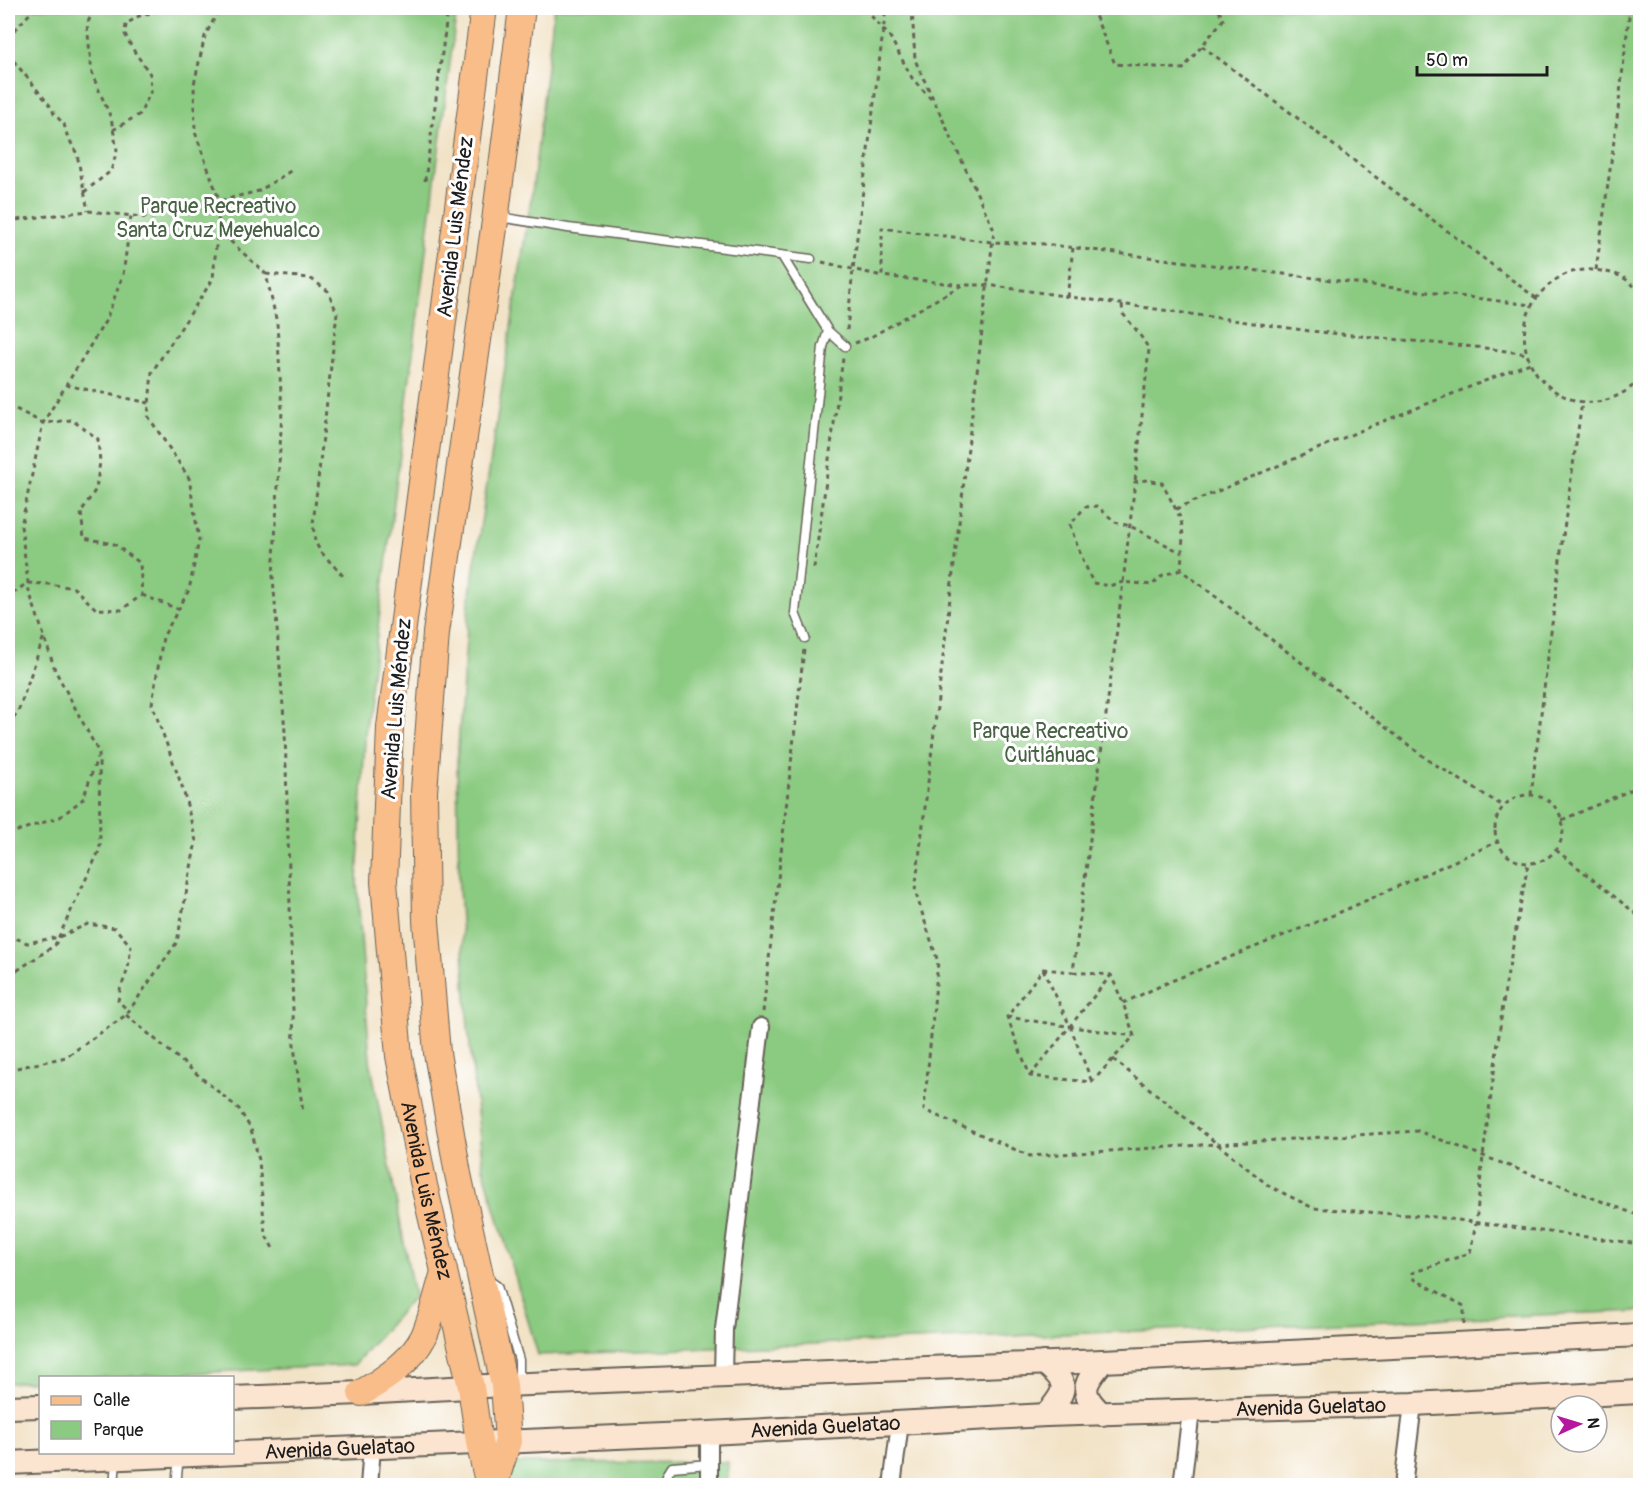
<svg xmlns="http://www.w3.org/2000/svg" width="1648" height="1493" font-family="Pangolin,sans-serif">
<rect width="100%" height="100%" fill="#fff"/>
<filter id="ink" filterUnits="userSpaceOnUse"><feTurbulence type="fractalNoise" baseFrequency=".0167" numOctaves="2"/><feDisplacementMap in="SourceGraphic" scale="12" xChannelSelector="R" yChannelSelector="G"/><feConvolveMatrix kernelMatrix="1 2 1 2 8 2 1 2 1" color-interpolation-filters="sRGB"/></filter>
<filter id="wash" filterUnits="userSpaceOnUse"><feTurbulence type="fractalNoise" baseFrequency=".008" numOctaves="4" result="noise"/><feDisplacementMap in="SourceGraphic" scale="24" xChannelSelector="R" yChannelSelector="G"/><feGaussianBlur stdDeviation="1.35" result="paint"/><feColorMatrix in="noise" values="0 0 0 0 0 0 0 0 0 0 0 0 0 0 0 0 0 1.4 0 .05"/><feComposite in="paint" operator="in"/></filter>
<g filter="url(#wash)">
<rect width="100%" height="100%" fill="#f2e3c7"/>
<path fill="#8bca81" stroke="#54734e" stroke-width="1.5" d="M8 8H457L366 721 357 882 370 1060 414 1296 354 1365 116 1377 40 1378V1381L8 1383Z
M554 8H1640V1311L538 1355 483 1167 468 1028 459 889 457 761 469 601 533 185Z
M728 1462 727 1485 502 1486 503 1463Z"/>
</g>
<g filter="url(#ink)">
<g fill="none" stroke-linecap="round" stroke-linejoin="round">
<g stroke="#676258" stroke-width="11">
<path id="service" d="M499 217 568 228 811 259
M782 256 828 331 845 346
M805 638 795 613 823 347 828 331
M487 1279 497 1286 519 1360V1375L512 1380
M114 1486 116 1461
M176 1486 179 1456
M665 1486 667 1475 672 1467 709 1464"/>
</g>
<g stroke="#676258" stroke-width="20">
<path id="minor" d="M723 1375 724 1329 761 1027
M709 1433V1486
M369 1486 372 1447
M892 1486 900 1423
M1182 1486 1191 1411
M1403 1486 1413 1404"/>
</g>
<g stroke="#676258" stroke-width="26">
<g id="secondary">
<path d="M1044 1363C1070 1384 1067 1390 1046 1415"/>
<path d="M232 1398 361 1393 504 1385 1103 1361 1640 1335"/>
<path d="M8 1407 40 1406"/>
<path d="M1102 1414C1078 1392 1084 1384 1103 1361"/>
<path id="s1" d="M8 1463 709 1433 1046 1415 1413 1404 1640 1392"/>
</g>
</g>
<g stroke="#676258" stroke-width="28">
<g id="primary">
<path id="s2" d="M484 8 390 727 384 882 399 1056 423 1181 471 1387 479 1442 489 1486"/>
<path d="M361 1393C385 1379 411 1362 424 1336 432 1317 438 1292 444 1272"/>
<path d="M494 1486 508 1441 504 1385 458 1174 437 1053 426 921 424 792 436 633 495 221 522 8"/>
</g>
</g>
<path stroke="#676258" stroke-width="3" stroke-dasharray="4.5 4.5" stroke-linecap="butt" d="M856 8 865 9 890 37 912 78 932 100
M912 8 915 60 994 230 915 891 938 962 924 1110 1030 1156 1418 1131 1640 1216
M1092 8 1115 64 1183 69 1223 20 1218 8
M8 37 35 8
M1202 46 1536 298
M8 54 52 108 54 114 64 124 67 135 77 154 88 211
M113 130 140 114 151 91 150 74 132 48 125 34 126 24 139 16 170 8
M425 181 448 8
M84 192 111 171 117 150 111 118 92 74 87 24 95 8
M8 221 88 211 150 218 259 191 292 170
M217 229 266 274 277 323 282 411 273 577 285 732 294 1046 303 1113
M822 262 882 276
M1596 270 1617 119 1630 8
M266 274 310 278 328 291 337 313 313 524 315 542 321 552 345 578
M962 285 882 276V228L992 242 1044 244 1531 305
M1640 293C1636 289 1632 283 1627 280 1617 273 1604 271 1592 270 1578 269 1565 273 1554 281 1506 315 1519 383 1574 400 1598 407 1623 397 1640 379
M1067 297 1073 248
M1122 305 1123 314 1138 332 1149 349 1135 482
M847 330 853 269 886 8
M855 343 869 338 962 285H987L1310 331 1485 348 1527 354
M66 385 149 403
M8 405 43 423 72 420 98 439 100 462 96 489 81 512 84 538 114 544 140 563 142 595 121 610 96 609 74 588 49 584 27 583 8 597
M1176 509 1374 425 1530 363
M814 568 843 358
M1181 570 1163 575 1152 585 1123 582 1135 482 1146 480 1162 483 1181 519 1183 535 1181 570 1428 760 1503 806
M142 595 178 609
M8 725 18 712 44 636
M1495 829a34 34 0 1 1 68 0a34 34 0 1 1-68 0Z
M1531 795 1562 543 1582 402
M1562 820 1640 786
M8 834 60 817 83 799 97 758
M1556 850 1640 917
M8 935 27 943 59 937 88 924 115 928 131 946 128 969 120 990 118 1001 129 1011
M1043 969 1070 1026 1092 1082
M8 971 18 970 55 945 100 849 99 753 55 670 44 636 29 591 21 526 43 423 106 320 123 275 131 216
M1073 972 1111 975 1123 1003 1134 1036 1092 1082 1030 1076 1007 1017 1043 969 1073 972 1123 582 1109 586 1093 583 1078 548 1070 525 1085 507 1097 506 1115 522 1130 526 1182 553
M1123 1003 1169 982 1336 914 1497 842
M763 1012 804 649
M126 1015 239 1109 251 1129 259 1160 265 1234 274 1250
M1007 1017 1133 1036
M1113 1059 1269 1186 1313 1208 1435 1217 1640 1244
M8 1070 66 1057 126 1015 177 942 196 841 183 789 152 704 163 637 189 590 199 540 189 478 148 416 152 372 213 279 220 202 195 132 194 84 205 36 220 8
M1030 1076 1111 975
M1464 1324V1306L1412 1278V1273L1470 1253 1476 1223 1483 1156 1505 989 1528 864"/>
<use href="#service" stroke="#fff" stroke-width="8"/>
<use href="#minor" stroke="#fff" stroke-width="16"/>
<use href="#secondary" stroke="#fce5d0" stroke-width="22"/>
<use href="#primary" stroke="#f8bd89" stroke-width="26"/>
</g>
</g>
<g text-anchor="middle" stroke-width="6" stroke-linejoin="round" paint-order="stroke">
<g font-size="21" fill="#486244" stroke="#fff">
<text x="218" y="213">Parque Recreativo<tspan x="218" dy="24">Santa Cruz Meyehualco</tspan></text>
<text x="1050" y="738">Parque Recreativo<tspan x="1050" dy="24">Cuitláhuac</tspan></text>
</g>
<g font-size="21" fill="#1c1c1c" stroke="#fff">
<text transform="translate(455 227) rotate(-83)" y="7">Avenida Luis Méndez</text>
<text transform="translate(396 709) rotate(-85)" y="7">Avenida Luis Méndez</text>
<text dy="7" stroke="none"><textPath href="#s2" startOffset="1192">Avenida Luis Méndez</textPath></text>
<text dy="7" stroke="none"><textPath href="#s1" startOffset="1304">Avenida Guelatao</textPath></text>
<text dy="7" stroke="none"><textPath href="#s1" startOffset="818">Avenida Guelatao</textPath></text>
<text dy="7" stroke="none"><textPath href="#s1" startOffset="332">Avenida Guelatao</textPath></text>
</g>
</g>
<rect width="1648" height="1493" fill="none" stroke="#fff" stroke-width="30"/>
<rect x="39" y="1376" width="195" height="78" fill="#ffffff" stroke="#a4a4a4" stroke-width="1.5"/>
<rect x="51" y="1396" width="30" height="9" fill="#f8bd89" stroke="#a4a4a4" stroke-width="1.5"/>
<text x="93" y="1406" font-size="18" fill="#1c1c1c">Calle</text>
<rect x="51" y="1421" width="30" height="18" fill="#8bca81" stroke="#a4a4a4" stroke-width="1.5"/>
<text x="93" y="1436" font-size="18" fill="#1c1c1c">Parque</text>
<g transform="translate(1579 1424) rotate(86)"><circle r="28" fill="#ffffff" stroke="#a4a4a4" stroke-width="1.5"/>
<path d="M0-4.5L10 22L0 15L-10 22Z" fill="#b5179e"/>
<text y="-9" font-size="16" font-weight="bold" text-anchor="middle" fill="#1c1c1c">N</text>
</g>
<path d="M1417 66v9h130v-9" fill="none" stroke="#1c1c1c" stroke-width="3"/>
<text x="1426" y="66" font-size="18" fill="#1c1c1c" stroke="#ffffff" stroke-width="4.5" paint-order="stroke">50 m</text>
</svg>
